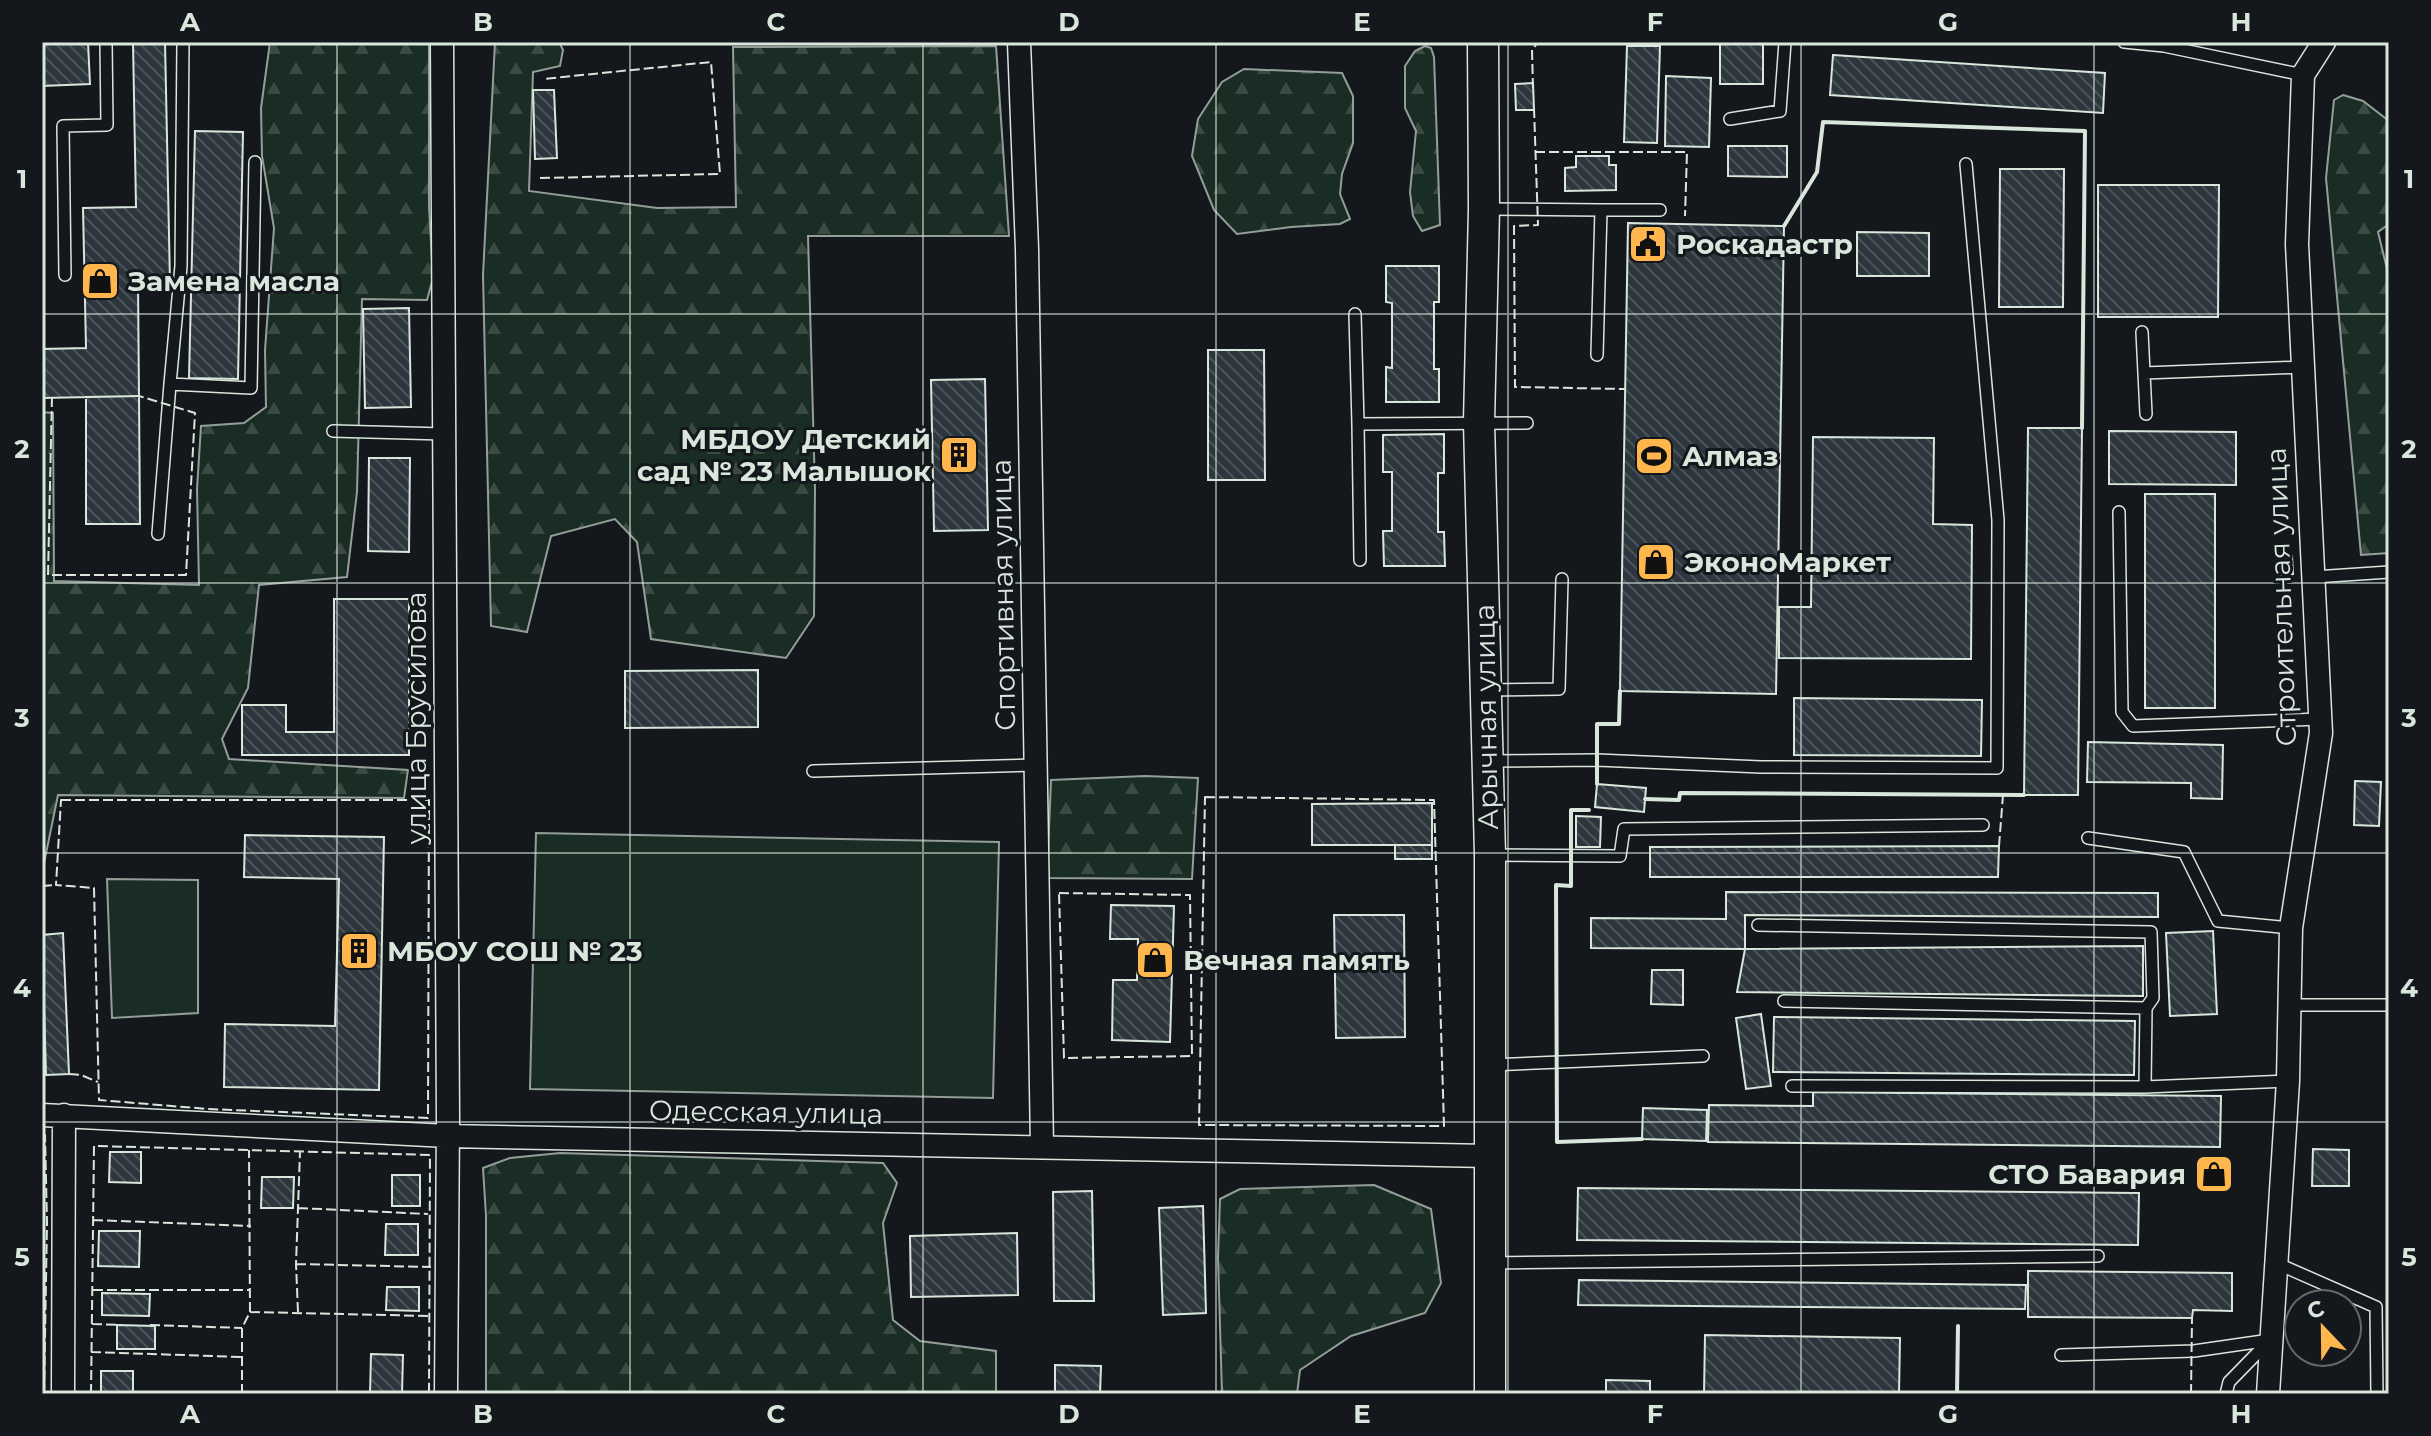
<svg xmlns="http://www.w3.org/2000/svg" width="2431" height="1436" font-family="Montserrat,sans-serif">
<defs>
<pattern id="forest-firs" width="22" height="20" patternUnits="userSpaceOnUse" patternTransform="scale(2)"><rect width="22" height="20" fill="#1a2d24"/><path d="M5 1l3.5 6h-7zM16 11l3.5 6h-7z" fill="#3b4b43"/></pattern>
<pattern id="building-back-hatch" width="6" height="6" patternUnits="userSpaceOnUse" patternTransform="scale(2)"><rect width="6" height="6" fill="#2c363c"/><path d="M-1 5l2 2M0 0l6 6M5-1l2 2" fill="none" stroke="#4a5358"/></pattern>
</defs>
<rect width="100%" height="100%" fill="#14181c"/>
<path fill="url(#forest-firs)" stroke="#939e99" stroke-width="2" d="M270 42H429V207L433 278 427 300 362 299 357 492 347 577 259 585 248 688 222 739 229 759 408 770 404 798 58 795 42 873V412L53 413 54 581 199 585 197 489 201 426 244 423 266 407 265 350 274 228 262 156 261 108Z
M495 42H559L563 50 560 66 533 72 529 191 657 208 736 207 733 47 996 46 1009 236H808L815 489 814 616 786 658 651 639 637 542 615 519 551 536 527 632 491 626 483 275Z
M1425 46 1431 48 1434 57 1440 225 1422 231 1413 216 1410 192 1416 131 1405 108V66L1415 51Z
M1244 69 1342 73 1353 96V143L1342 174 1340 194 1350 219 1340 224 1291 227 1237 234 1214 210 1192 156 1198 119 1222 82Z
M2343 95 2363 101 2389 121V224L2378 232 2389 277V553L2361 555 2326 178 2334 100Z
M1145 776 1198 778 1192 879 1047 878 1051 780Z
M560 1153 883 1163 897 1183 883 1223 893 1320 920 1341 996 1351V1394H486V1216L483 1168 510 1158Z
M1374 1185 1431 1209 1441 1283 1425 1313 1351 1336 1300 1370 1297 1394H1222L1218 1258 1220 1199 1240 1189Z"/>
<path fill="#1a2d24" stroke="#939e99" stroke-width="2" d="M536 833 999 842 993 1098 530 1089Z
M107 879 198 880V1013L112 1018Z"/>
<path fill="url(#building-back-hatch)" stroke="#d8e6dc" stroke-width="2" d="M42 42H88L90 84 42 86Z
M133 42H165L170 283 138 284 139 396 42 398V349L86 348 83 208 136 207Z
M1720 42H1763V84H1720Z
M1627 46H1660L1657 143 1624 142Z
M1833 55 2105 73 2103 113 1830 95Z
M1666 76 1711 78 1709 147 1665 146Z
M1533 83 1534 110H1516L1515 84Z
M533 90H554L557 158 535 159Z
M195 131 243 132 238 379 189 378Z
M1728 146H1787V177L1728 176Z
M1576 156H1609V165H1616V190L1565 191V168L1576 167Z
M2000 169H2064L2063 307H1999Z
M2098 185H2219L2218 317H2098Z
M1628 223 1784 226 1776 694 1620 691Z
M1857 232 1929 233V276H1857Z
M1386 266H1439V302H1434V369H1439V402H1386V367L1392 368V303L1386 302Z
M409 308 411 407 365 408 363 309Z
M1208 350H1264L1265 480H1208Z
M985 379 988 530 934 531 931 380Z
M139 396 140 524H86V397Z
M2028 428H2082L2078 795H2024Z
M2109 431 2236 432V485L2109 484Z
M1444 434V473H1438V532H1444L1445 566H1384L1383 531H1392V472H1383V435Z
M1813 437 1934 438 1933 524 1972 525 1971 659 1779 658V607H1811Z
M369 458H410L409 552 368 551Z
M2145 494H2215V708H2145Z
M2277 556H2292L2293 574 2277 575Z
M334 599H409V755H242V705H286V732H334Z
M758 670V727L625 728V671Z
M1794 698 1982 700 1981 756 1794 755Z
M2088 742 2223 745 2222 799 2191 798V783L2087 782Z
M2355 781 2381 782 2379 826 2354 825Z
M1597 784 1646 788 1644 812 1595 807Z
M1432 803V845H1312V804Z
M1576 816 1601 817 1600 847H1576Z
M245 835 384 837 379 1090 224 1087 225 1024 335 1026 339 879 244 877Z
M1395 845H1432V859H1395Z
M1999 846 1998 877H1650V847Z
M1726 892 2158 893V917L1745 915V949L1591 948V918L1726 919Z
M1111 905 1174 906 1170 1042 1112 1040 1113 980H1137L1138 939H1110Z
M1334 915H1404L1405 1037 1336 1038Z
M2213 931 2217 1014 2170 1016 2166 933Z
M63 933 69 1074 46 1075 42 935Z
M2143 946V996L1737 992 1745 949Z
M1652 970H1683V1005L1651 1004Z
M1761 1014 1771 1086 1746 1089 1736 1018Z
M1774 1017 2135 1021 2134 1075 1773 1072Z
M1813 1092 2221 1096 2220 1147 1708 1142 1709 1105 1813 1106Z
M1643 1108 1707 1110 1706 1141 1642 1139Z
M2313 1149 2349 1150V1186H2312Z
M110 1152H141V1183L109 1182Z
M392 1175H420V1206H392Z
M262 1177H294L293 1208H261Z
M1578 1188 2139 1193 2138 1245 1577 1240Z
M1092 1191 1094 1301H1054L1053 1192Z
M1203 1206 1206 1313 1163 1315 1159 1208Z
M386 1224H418V1255H385Z
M99 1231H140L139 1267 98 1266Z
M1017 1233 1018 1295 911 1297 910 1236Z
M2028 1271 2232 1273V1311L2193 1310 2192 1318 2028 1317Z
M1579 1280 2026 1285 2025 1309 1578 1305Z
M387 1287H419V1311L386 1310Z
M102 1293 150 1294 149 1316 102 1315Z
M117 1325 155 1326V1349H117Z
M1705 1335 1900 1338 1899 1394H1704Z
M371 1354 403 1355 402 1394H370Z
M1055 1365 1101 1366 1100 1394H1055Z
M101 1371H133V1394H101Z
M1606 1380 1650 1381V1394H1606Z"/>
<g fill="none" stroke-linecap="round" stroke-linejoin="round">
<g stroke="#d8e6dc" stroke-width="14">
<path id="lane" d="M183 42 181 266 170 384 251 388 255 162
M2124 42 2164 46 2303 75
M1730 119 1780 111 1785 42
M1485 209 1601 210 1597 355
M1601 210H1660
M65 275 63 126 107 125 106 42
M1355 314 1358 424
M2142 332 2146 414
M2144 373 2303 367
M333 431 444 434
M2119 512 2122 712 2133 726 2320 719
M158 534 170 384
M1360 560 1358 424 1527 423
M2314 577 2389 572
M1486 690 1559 689 1562 579
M1488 761 1597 760 1761 767 1997 768 1998 520 1966 164
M813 771 1036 765
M2088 838 2184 852 2218 921 2291 928
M1491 855 1620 856 1624 829 1983 825
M1758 925 2151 932 2153 998 2146 1008
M1784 1001 2146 1008 2145 1087
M2290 1005H2389
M1490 1065 1703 1056
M1792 1086 2145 1087 2288 1081
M1490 1263 2098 1256
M2276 1263 2376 1307 2377 1394
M2061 1355 2194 1351 2270 1340 2229 1382 2226 1394"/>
</g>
<g stroke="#d8e6dc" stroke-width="25">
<path id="street" d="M442 42 448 1121 446 1394
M1019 42 1027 249 1042 1147
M42 1115 447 1136 1489 1156
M63 1394 64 1115
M2268 1394 2288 1081 2291 928 2321 733 2297 244 2303 75 2324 42"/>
</g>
<g stroke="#d8e6dc" stroke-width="33">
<path id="secondary" d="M1483 42 1484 209 1479 422 1490 855V1394"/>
</g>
<use href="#lane" stroke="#14181c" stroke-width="11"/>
<use href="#street" stroke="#14181c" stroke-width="22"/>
<use href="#secondary" stroke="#14181c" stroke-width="30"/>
<path stroke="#d8e6dc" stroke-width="2" stroke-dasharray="10 4" stroke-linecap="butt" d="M1533 88 1532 50 1538 42
M1534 108 1538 225 1514 226 1515 387 1625 389
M1535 152H1687L1685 216
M540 178 720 174 711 62 543 79
M52 397 48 575H186L195 413 139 396
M1205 797 1434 800 1444 1126 1199 1125Z
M61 800H429L428 1118 208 1109 99 1100 94 888 56 885Z
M1999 846 2003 795
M42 886 56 885
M1059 893 1190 895 1192 1056 1064 1058Z
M69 1074 81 1075 98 1082
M42 1135H45L47 1223 44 1394
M298 1208 428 1214
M93 1220 251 1226
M296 1264 431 1267
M93 1290H249
M250 1312 430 1316
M298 1312 296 1264 300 1152
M92 1324 122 1325
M150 1325 242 1328
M91 1352 242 1357
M91 1394 94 1146 430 1155 429 1394
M242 1394V1328L250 1312 249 1150
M2191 1394 2192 1318"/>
<path stroke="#d8e6dc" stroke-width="4" d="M1784 226 1817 172 1823 122 2085 131 2082 428
M1597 784V724H1619L1620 691
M1645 799 1679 800 1680 793 2024 795
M1589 810H1571V886L1556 885 1557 1142 1642 1139
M1957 1394 1958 1326"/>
</g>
<path fill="none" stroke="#d8e6dc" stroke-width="2" stroke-opacity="0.55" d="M337 42V1394M630 42V1394M923 42V1394M1216 42V1394M1508 42V1394M1801 42V1394M2094 42V1394M42 314H2389M42 583H2389M42 853H2389M42 1122H2389"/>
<defs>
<g id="civic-square" transform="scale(2)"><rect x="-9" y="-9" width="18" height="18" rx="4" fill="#ffb74d" stroke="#14181c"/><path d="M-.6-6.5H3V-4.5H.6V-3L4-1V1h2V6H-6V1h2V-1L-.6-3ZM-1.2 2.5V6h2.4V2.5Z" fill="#111"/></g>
<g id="shop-square" transform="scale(2)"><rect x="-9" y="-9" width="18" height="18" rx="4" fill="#ffb74d" stroke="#14181c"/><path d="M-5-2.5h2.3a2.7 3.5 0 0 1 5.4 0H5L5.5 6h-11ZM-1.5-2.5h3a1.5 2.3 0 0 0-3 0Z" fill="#111"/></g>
<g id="building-square" transform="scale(2)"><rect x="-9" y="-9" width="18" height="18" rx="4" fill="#ffb74d" stroke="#14181c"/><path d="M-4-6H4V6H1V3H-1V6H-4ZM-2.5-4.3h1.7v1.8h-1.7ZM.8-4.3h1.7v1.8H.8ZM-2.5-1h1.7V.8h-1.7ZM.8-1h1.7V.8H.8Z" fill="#111"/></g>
<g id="stadium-square" transform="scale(2)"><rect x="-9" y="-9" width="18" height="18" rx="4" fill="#ffb74d" stroke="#14181c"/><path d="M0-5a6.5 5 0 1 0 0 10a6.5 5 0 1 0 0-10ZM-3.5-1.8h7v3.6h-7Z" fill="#111"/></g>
</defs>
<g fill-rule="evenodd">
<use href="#civic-square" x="1648" y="244"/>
<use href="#shop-square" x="100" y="281"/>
<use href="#building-square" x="959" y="455"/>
<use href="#stadium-square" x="1654" y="456"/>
<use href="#shop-square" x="1656" y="562"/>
<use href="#building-square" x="359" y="951"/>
<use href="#shop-square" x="1155" y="960"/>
<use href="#shop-square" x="2214" y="1174"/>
</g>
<g text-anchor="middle" stroke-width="6" stroke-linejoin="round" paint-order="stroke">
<g font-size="28" font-weight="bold" fill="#d8e6dc" stroke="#14181c" text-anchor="start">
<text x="1676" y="254">Роскадастр</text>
<text x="128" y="291">Замена масла</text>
<text x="931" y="449" text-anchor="end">МБДОУ Детский<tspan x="931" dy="32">сад № 23 Малышок</tspan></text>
<text x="1682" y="466">Алмаз</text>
<text x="1684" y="572">ЭконоМаркет</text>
<text x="387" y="961">МБОУ СОШ № 23</text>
<text x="1183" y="970">Вечная память</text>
<text x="2186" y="1184" text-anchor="end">СТО Бавария</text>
</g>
<g font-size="28" fill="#d8e6dc" stroke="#14181c">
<text transform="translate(1003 595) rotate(-91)" y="10">Спортивная улица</text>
<text transform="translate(2281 597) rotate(-92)" y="10">Строительная улица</text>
<text transform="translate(1486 717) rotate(-91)" y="10">Арычная улица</text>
<text transform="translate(416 718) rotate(-90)" y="10">улица Брусилова</text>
<text transform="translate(766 1112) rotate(1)" y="10">Одесская улица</text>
</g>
</g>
<rect width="2431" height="1436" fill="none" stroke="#14181c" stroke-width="88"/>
<g transform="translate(2323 1328) rotate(338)"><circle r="38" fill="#14181c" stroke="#626a69" stroke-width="2"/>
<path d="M0-6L14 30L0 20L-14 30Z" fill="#ffb74d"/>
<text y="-12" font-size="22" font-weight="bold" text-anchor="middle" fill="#d8e6dc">С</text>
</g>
<rect x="44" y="44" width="2343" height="1348" fill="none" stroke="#d8e6dc" stroke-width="3"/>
<g font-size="26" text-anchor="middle" font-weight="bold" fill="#d8e6dc">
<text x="190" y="31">A</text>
<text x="483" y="31">B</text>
<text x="776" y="31">C</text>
<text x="1069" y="31">D</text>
<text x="1362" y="31">E</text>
<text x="1655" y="31">F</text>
<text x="1948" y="31">G</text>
<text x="2241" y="31">H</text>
<text x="22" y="188">1</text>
<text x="2409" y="188">1</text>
<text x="22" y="458">2</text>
<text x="2409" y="458">2</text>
<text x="22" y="727">3</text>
<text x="2409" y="727">3</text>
<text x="22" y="997">4</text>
<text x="2409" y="997">4</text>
<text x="22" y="1266">5</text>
<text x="2409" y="1266">5</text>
<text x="190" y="1423">A</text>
<text x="483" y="1423">B</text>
<text x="776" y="1423">C</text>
<text x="1069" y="1423">D</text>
<text x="1362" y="1423">E</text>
<text x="1655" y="1423">F</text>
<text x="1948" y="1423">G</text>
<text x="2241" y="1423">H</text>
</g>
</svg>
